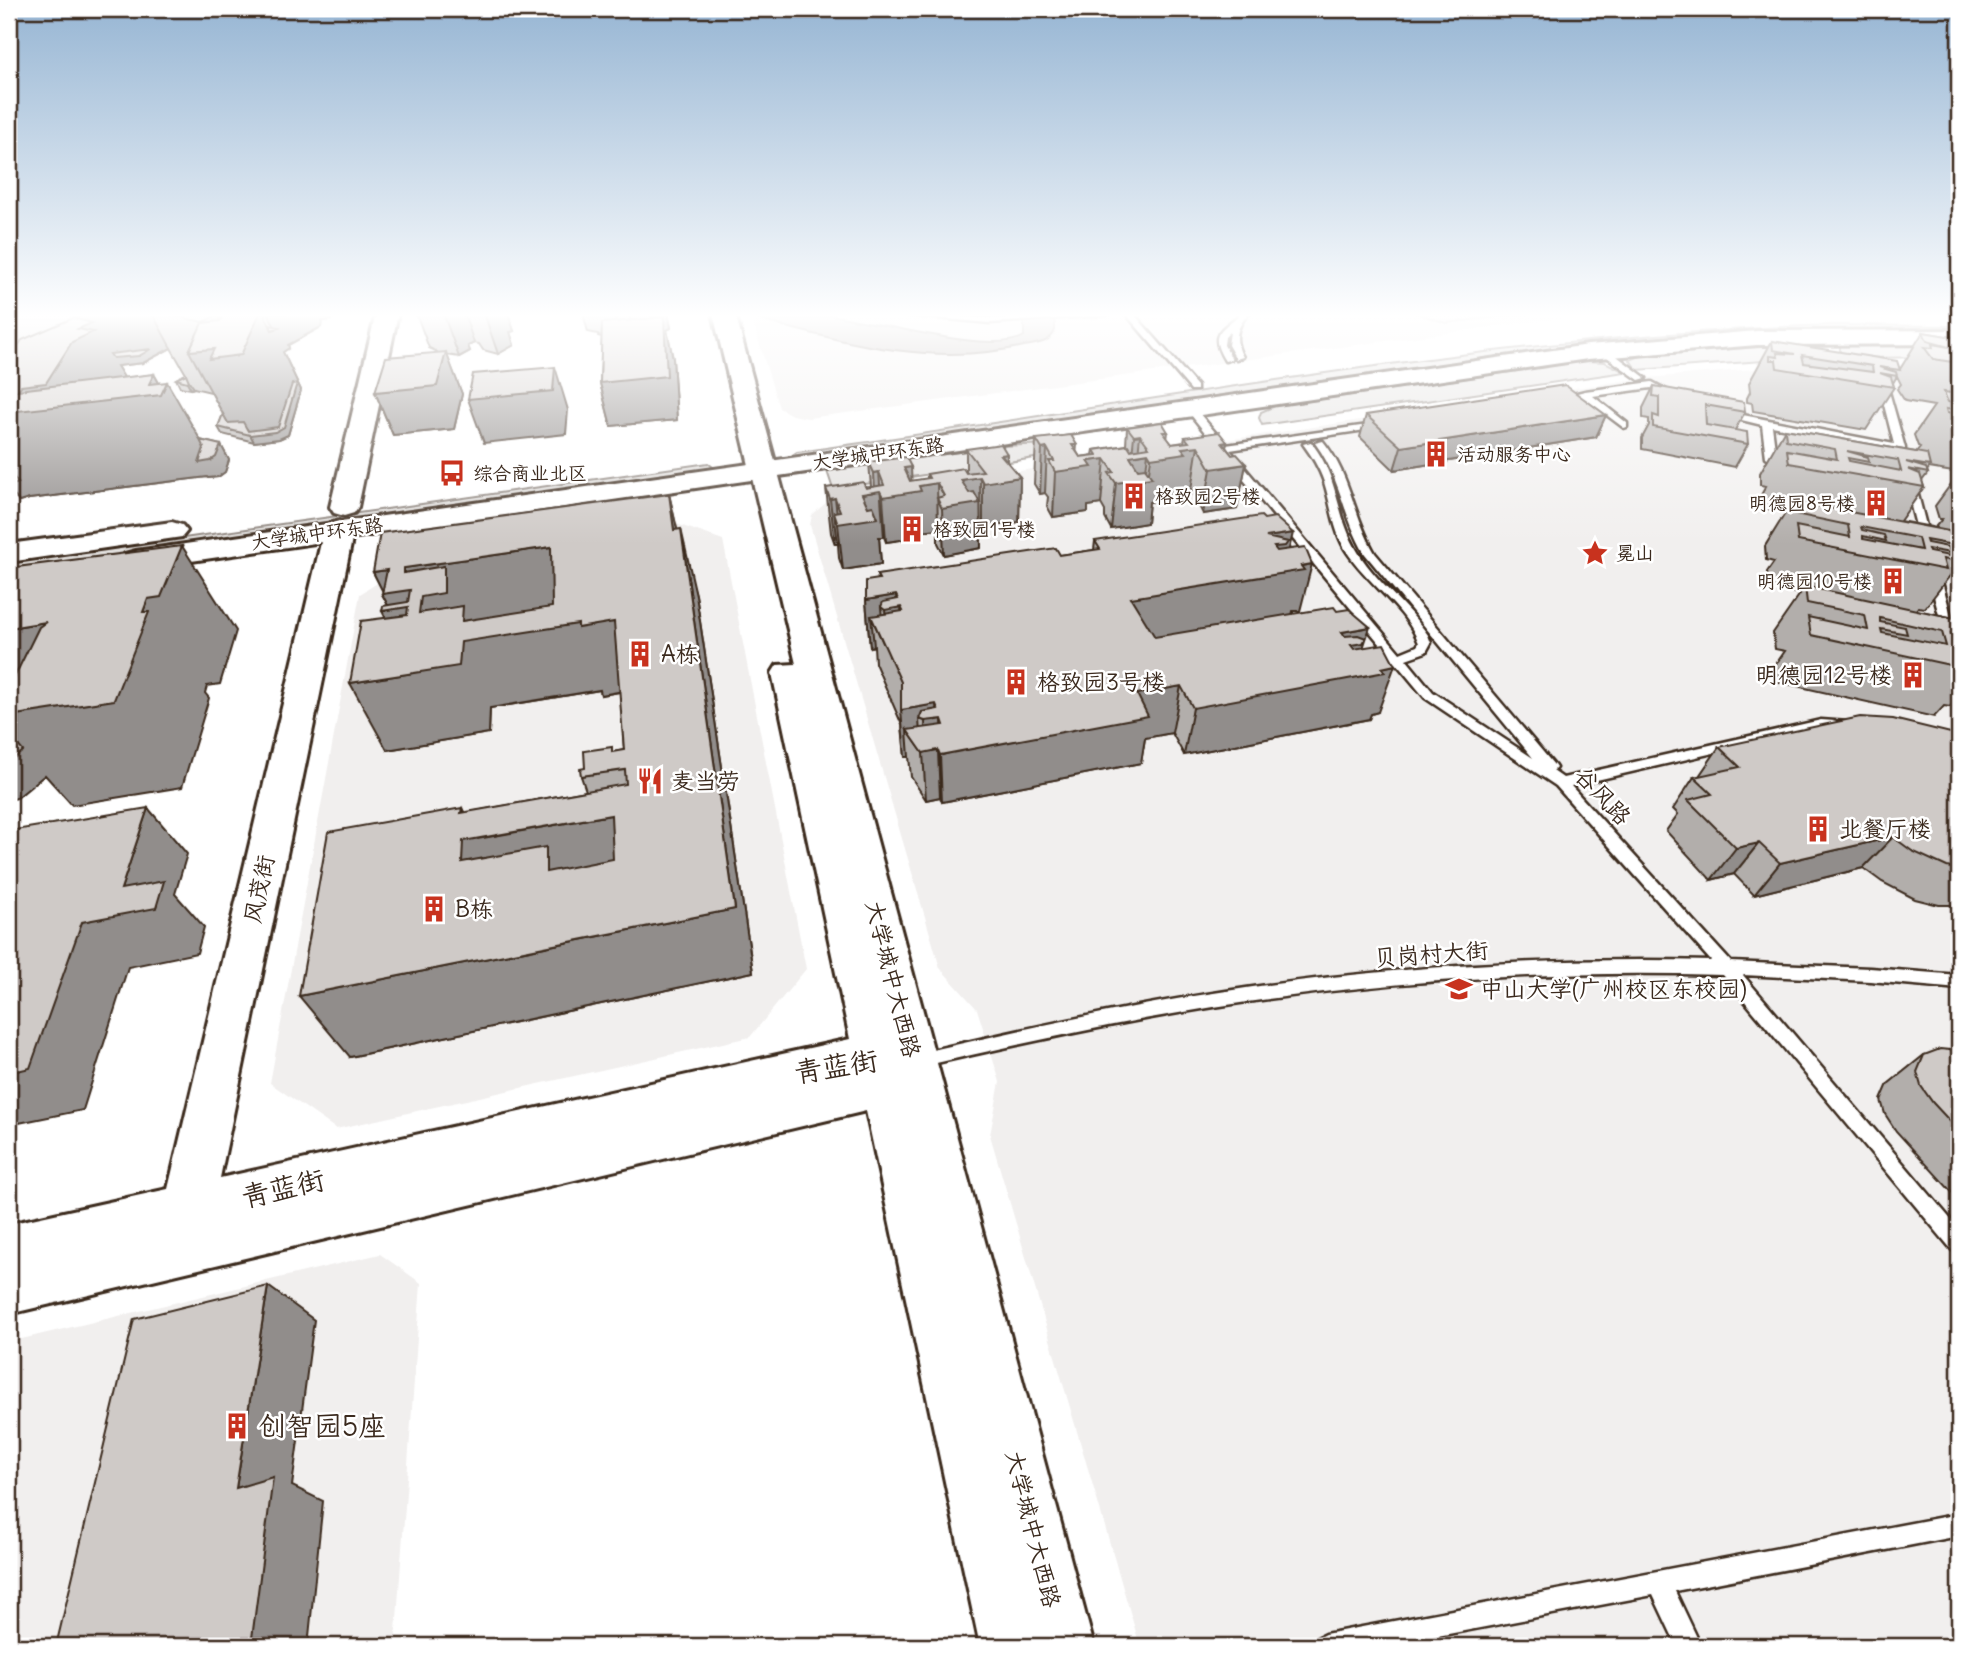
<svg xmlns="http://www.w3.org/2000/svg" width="1968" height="1655" font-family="Delius,'LXGW WenKai TC',sans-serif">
<rect width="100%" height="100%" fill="#fff"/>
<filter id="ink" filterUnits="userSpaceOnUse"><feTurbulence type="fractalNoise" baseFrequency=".0143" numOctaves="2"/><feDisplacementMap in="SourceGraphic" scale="14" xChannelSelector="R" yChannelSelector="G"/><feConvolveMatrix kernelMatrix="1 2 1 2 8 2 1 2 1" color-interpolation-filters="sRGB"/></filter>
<g filter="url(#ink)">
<path fill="#f1efee" d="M750 313H1620L1544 320 808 418 792 415 779 408Z
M1802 365 1959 380V1646H1140L990 1135 1000 1082 977 1009 940 968 810 525 812 515 828 501 845 497 1635 379Z
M674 523 723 540 806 969 750 1037 336 1129 270 1083 360 594 412 561Z
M380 1254 421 1283 395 1646H9V1342Z"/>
<path fill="#e2e0de" stroke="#8e857e" stroke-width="2" d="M9 313H96L9 451Z
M1416 313H1530L1446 323Z
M1835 325 1959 326V333H1783L795 458 791 456 797 452C1142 404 1486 335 1835 325Z
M1849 343 1945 344 1959 357 1840 358V346Z
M1796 345 1816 349 1792 359 1637 370 1630 360 1646 354Z
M1585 361 1605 362 1625 372 1262 425 1259 418 1261 412 1275 406Z
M1046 444 1048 456 839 488 832 486 827 471 1001 446Z
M708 463 713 467 706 470 9 571V563Z"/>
<path fill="#bcb6b3" stroke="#887e77" stroke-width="2" d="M756 313C776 313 796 311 816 313 857 316 992 357 1024 336V313H1055V330C1051 343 1036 344 1024 346 937 366 855 345 771 323L758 319Z"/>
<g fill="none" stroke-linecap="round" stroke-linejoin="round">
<g stroke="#3b2a1e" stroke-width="5">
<path id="lane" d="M901 313C930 312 959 318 989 318 1029 320 1070 311 1110 313L1106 315 990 323 905 315Z
M1125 313H1133L1197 386V390H1191Z
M1241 313H1249C1236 327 1233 340 1243 357L1236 359 1228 345 1230 332 1225 337 1224 345 1232 359 1225 361C1208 333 1220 332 1241 313Z
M1600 348H1606L1646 378 1639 380 1600 352Z
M1882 378 1886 381 1905 448 1904 455H1898L1895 450 1772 426 1776 456 1788 465 1783 468 1766 457 1762 425 1717 414 1722 411 1894 444 1878 381Z
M1652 382 1676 395 1668 397 1651 388 1593 396 1627 423V427L1624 428 1584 398 1562 401 1557 398 1585 391Z
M1187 406H1193L1226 445 1382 423V427L1379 428 1230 450 1400 653 1417 646 1419 643C1405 606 1366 583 1345 549 1333 529 1331 504 1324 482 1319 468 1312 456 1303 444L1311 442C1339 478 1335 511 1355 547 1373 580 1407 604 1428 635L1431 643 1426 652 1406 659 1433 692 1533 758 1365 554C1343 517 1341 478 1315 443L1323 441C1351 475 1353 516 1375 553L1554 765 1556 768 1553 771 1563 778 1821 720 1849 722 1850 725 1844 729 1821 728 1571 786 1731 962 1870 968 1959 975V989L1870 981 1743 975 1959 1229V1252L1952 1250 1723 975C1564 970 1404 979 1247 1002 1137 1018 1027 1042 919 1067L913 1065 911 1060 913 1055 919 1053C1027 1028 1136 1004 1246 988 1400 966 1556 957 1711 961L1556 786 1425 698 1219 450 1187 410Z
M1910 480 1915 483 1930 541 1929 543 1925 544 1920 541 1905 483Z
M1934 571 1940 574 1959 646V671L1953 667 1928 574Z
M1959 1514V1536L1675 1591 1701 1646H1677L1653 1595 1385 1646H1313L1317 1638 1325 1634Z"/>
</g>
<g stroke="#3b2a1e" stroke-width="6">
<path id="secondary" d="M376 313H398L358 507 354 513 344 516 334 513 330 507Z
M713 313H735L1094 1646H980L866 1111 9 1314V1224L168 1189 324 530 329 524 339 521 349 524 354 530 220 1178 850 1039 772 673 777 665 796 664Z"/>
</g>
<g stroke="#3b2a1e" stroke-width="6">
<path id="primary" d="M1959 330V344L1757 345 1588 359 136 569 125 566 121 560 125 554 136 551 1588 345 1757 331Z
M172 522 182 525 187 531 182 537 9 562V544Z"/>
</g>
<use href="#lane" fill="#fff" fill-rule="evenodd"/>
<use href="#secondary" fill="#fff" fill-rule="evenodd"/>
<use href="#primary" fill="#fff" fill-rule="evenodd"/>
</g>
<path fill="#b2aeab" stroke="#3b2a1e" stroke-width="2" fill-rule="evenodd" d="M72 313H334L331 320 322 321 321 327 288 345 289 348 283 352 301 390 288 435 279 439 254 442 222 434 218 427 223 414 211 392 194 388 191 389 180 387 176 379 186 374 171 348 143 363 117 366 124 378 154 374 159 383 200 440 221 445 229 460 225 472 218 477 208 478 207 477 29 499 19 502 13 477 9 471V359L75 319Z
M416 313H508L514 331 510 332 514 345 498 354 483 350 479 344 474 343 468 346 470 351 459 357 447 355 462 394 454 429 393 435 375 392 437 352 436 351 429 348Z
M583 313H668L671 328 667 330 673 359 677 420 611 426 600 383 602 337 598 336V334L588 332Z
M1923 332 1959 338V546L1953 544 1949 550 1950 553 1948 556 1959 558V564L1925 608 1918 607 1916 610 1959 619V696L1950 707 1944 706 1934 717 1778 682 1776 664 1785 651 1775 649 1773 633 1800 594 1769 587 1767 572 1774 562 1766 560 1765 546 1786 512 1762 508 1761 495 1766 486 1760 485V473L1785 429 1916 452 1920 447 1918 446 1914 435 1934 406 1905 401 1897 389 1901 384 1897 376 1893 383 1894 387 1866 430 1753 411 1752 403 1747 402V398L1750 392 1749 383 1772 341 1900 369ZM1929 468 1959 473 1935 506 1939 519H1942L1936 526 1937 528 1900 521 1924 487 1922 481 1928 473 1927 471Z
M1654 386 1745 412 1735 430 1748 444 1735 467 1642 449V438L1649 425V419L1643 418V408Z
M1366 415H1606L1596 437 1394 470 1360 437Z
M1127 427 1168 439 1172 444 1184 442 1185 437 1227 442 1226 447 1232 455 1246 464 1237 509 1203 514 1191 490 1180 492 1179 498 1149 502 1147 523 1111 529 1105 518V511L1101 504 1088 506V512L1053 517 1047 506 1048 497 1045 493 1040 494 1034 484 1036 439 1077 452 1080 457 1093 455 1094 450 1126 445Z
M966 449 1007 454V461L1020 477 1019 522 983 528 981 523V548L944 555 938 543V529L923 531V537L886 542 884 537H879L881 564 843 570 839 558 838 544H835L831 533 826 488 871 487 869 462 911 467V481L927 479V474L966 473Z
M669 494 677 530 696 595 753 972 350 1057 462 808 464 813 586 791 581 776 585 768 614 752 624 750 620 692 601 695 600 690 490 708 489 733 387 750 385 618 388 605 382 594 383 591 373 572Z
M1095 541 1289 549 1300 611H1293V614L1363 647 1378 712 1371 714 1369 719 1184 755 1172 733 1145 738 1141 763 942 802 940 797 926 800 911 777 909 757H905L902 725 875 663 874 646 870 647 866 600 878 579 877 575 1060 555 1094 550Z
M1959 735V905H1939L1915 899 1882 882 1863 868 1754 895 1734 874 1711 880 1666 831 1678 814 1673 809 1694 777 1699 776 1719 747Z
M1959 1051V1200L1896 1131 1885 1114 1881 1100 1888 1084 1924 1055Z"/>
<path fill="#918d8b" stroke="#3b2a1e" stroke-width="2" d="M72 313H152L171 348 143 363 117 366 136 397 149 384 154 374 163 390 167 382 212 460 221 445 229 460 225 472 218 477 208 478 207 477 29 499 19 502 9 488V486L18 483 9 471V412L18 390 21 386 78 329 81 328Z
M172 313H225L222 318 217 315 237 356 260 313H264L272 330 276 329 268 313H334L331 320 322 321 321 327 288 345 289 348 283 352 301 390 288 435 279 439 254 442 247 429 232 431 189 351 203 322Z
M443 313H464L474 343 468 346 470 351 459 357Z
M484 313H508L514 331 510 332 514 345 498 354Z
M614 313H629L632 326 620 340Z
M651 313H668L671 328 667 330 673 359 677 420 611 426 600 383 656 337Z
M446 352 462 394 454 429 393 435 375 392Z
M555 367 568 410 566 434 484 443 468 399Z
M189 381 194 388 191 389 187 382Z
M1606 415 1596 437 1394 470 1401 447Z
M1163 432H1168L1165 456 1182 448 1198 446 1191 490 1180 492 1179 498 1149 502 1147 523 1111 529 1116 483 1130 456 1132 455 1134 436 1140 435 1138 455 1148 453 1145 479H1148L1151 458Z
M1227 442 1222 468 1246 464 1237 509 1203 514 1211 469 1222 443Z
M1072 445H1077L1075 469 1088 461 1105 459 1101 504 1088 506V512L1053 517 1055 472Z
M1047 448 1045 493 1040 494 1042 449Z
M1007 454 1006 479 1020 477 1019 522 983 528V483L1001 455Z
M911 467 912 492 919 486 937 483 938 529 923 531V537L886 542 883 497 904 468Z
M879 472 884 537H879L881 564 843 570 838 524 862 494 875 492 874 473Z
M980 477 981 548 944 555 942 509 961 480Z
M669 494 684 559 674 530Z
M835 498 838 522 834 512 838 544H835L830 499Z
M681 529 696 595 753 972 350 1057 299 996 735 909Z
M1293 533 1283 573 1301 566 1312 564 1300 611H1293L1292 616 1125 645 1131 598 1266 537Z
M182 546 236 631 220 684 207 686 205 693 209 698 182 787 72 805 45 775 17 798 9 800V628L46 622 143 612 148 599Z
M551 547 578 624 614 622 635 689 601 695 600 690 490 708 489 733 387 750 350 683 413 673 382 611 390 609 382 594H384L373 572 387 570 410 590 404 573V568Z
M896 595 897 608 901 607 904 654 889 656 885 610 881 607 884 645 871 616 874 646 870 647 866 600Z
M1370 627 1355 673 1395 665 1378 712 1371 714 1369 719 1184 755 1193 708 1342 632Z
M1181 686 1172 733 1145 738 1141 763 942 802 940 755 938 751 940 797 926 800 923 753 926 752 925 721 919 719 921 750 907 730 909 757H905L901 710 936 704 937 720 942 719 943 755 1137 694Z
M148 808 187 854 175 894 204 927 197 953 128 967 83 1110 9 1125V1073L82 922 121 889Z
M462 808 478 839 611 815 636 880 567 893 462 862Z
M1893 837 1863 868 1754 895 1780 863Z
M1759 843 1734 874 1711 880 1736 848Z
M268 1286 314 1320 292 1486 323 1501 308 1646H251L236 1488Z"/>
<path fill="#cfcac7" stroke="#3b2a1e" stroke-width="2" fill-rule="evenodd" d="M161 313H260L241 355 209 359 214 349 189 351 202 323 220 321 222 318 217 315 203 322Z
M664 317 667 376 600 383 602 323Z
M73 318 92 323 78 329 93 332 72 342 46 383 21 386 18 390 154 374 149 384 167 382 161 395 9 412V359L22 340Z
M270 325 279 327 272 330Z
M1923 332 1959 338V346H1956L1959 353V363L1933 359 1924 347 1933 348 1932 344 1949 347 1927 341Z
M1772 341 1897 361 1900 370 1879 367 1896 372 1897 376 1880 373 1891 377 1894 387 1777 368 1776 360H1770V356L1778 357 1777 353 1795 354 1773 350ZM1802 355 1872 366 1873 372 1804 363Z
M151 349 139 356 113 358 110 354Z
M446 352 437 386 375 392 386 357Z
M555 367 553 391 468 399 473 374Z
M186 374 189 381 187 382 176 379Z
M297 383 284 427 275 432 250 435 218 427 223 414 228 423 243 422 248 431 278 427 292 384Z
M1565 385 1606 415 1401 447 1366 415Z
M1654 386 1744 402 1745 412 1705 405 1706 425 1747 432 1748 444 1653 427V415L1659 417V397L1653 396Z
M1944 392 1959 394V405L1948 402Z
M1953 406 1959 407V423H1955L1952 414 1947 413 1946 409 1955 410Z
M1162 422 1168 432H1163L1172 444 1189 442 1185 437 1219 432 1227 442 1222 443 1232 455 1237 454 1246 464 1211 469 1198 446 1182 448 1186 453 1151 458 1148 453 1130 456 1138 469 1145 468 1152 478 1116 483 1109 473 1114 472 1105 459 1088 461 1092 467 1055 472 1049 461H1054L1047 448 1042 449 1036 439 1071 435 1077 445H1072L1080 457 1097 455 1094 450 1128 445 1131 450 1149 447 1140 435 1134 436 1127 427Z
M1785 429 1927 454 1930 466 1906 462 1926 468 1928 473 1908 469 1920 474 1924 487 1789 463 1787 450 1837 459 1835 449 1786 440ZM1847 451 1898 460 1901 471 1849 461 1848 458 1869 462 1868 457Z
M200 440 221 445 216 457 210 461 199 463 204 448Z
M1001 444 1007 454 1001 455 1020 477 983 483 980 477 961 480 969 493 974 492 980 503 942 509 937 498 944 496 937 483 919 486 921 491 883 497 880 491 862 494 868 507 873 506 878 518 838 524 834 512 840 511 835 498 830 499 826 488 863 482 866 488 884 485 879 472 874 473 869 462 906 457 911 467 904 468 910 481 929 478 927 474 963 468 966 473 983 471 966 449Z
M13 477 18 483 9 486V484Z
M669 494 674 530 681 529 735 909 299 996 328 832 462 808 461 813 626 784 625 770 581 776 580 769 585 768 584 751 612 747V752L624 750 614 622 578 628V624L461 642 459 666 350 683 361 621 407 615 408 607 382 611 383 606 408 602 410 590 382 594 387 570 373 572 380 533ZM551 547 552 607 462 621 463 606 419 613 421 597 444 593V566L404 573V568ZM611 815 613 859 546 872V847L462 862 463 841Z
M1793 501 1949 531 1953 545 1926 540 1927 543 1948 547 1950 553 1928 549 1929 552 1959 558V562L1943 559 1946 570 1798 541 1796 526 1850 537 1848 525 1795 514ZM1861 527 1918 538 1921 550 1863 539V536L1886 541 1884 535 1862 530Z
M1261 516 1264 519 1275 517 1293 533 1266 537 1288 542 1285 546 1274 547 1277 551 1305 547 1312 564 1301 566 1304 570 1131 598 1155 637 1334 607 1337 611 1349 609 1370 627 1342 632 1345 636 1358 635 1366 638 1363 643 1351 645 1354 649 1384 644 1395 665 1382 668 1385 672 1193 708 1181 686 1137 694 1148 716 940 755 938 750 923 753 907 730 944 725 942 719 925 721 919 719 922 712 938 709 936 704 901 710V682L871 616 903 611 901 607 885 610 881 607 883 602 898 599 896 595 866 600V581L879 579 877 575 1056 548 1060 555 1100 549 1095 541Z
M182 546 161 597 148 599 143 612H149L114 700 9 716V688L39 627 46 622 9 628V568Z
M1805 586 1959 619V635L1951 633 1952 637 1959 638V646L1954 645 1955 648 1959 649V667L1811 635 1808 617 1868 630 1865 615 1807 603ZM1880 618 1942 632 1946 646 1882 633 1881 629 1907 634 1905 627 1880 622Z
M1860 717 1893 719 1959 735V870L1947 867 1912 851 1893 837 1780 863 1759 843 1736 848 1688 800 1712 794 1694 777 1740 767 1719 747Z
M9 735 23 751 9 762Z
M148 808 121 889 164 881 156 908 82 922 30 1068 9 1073V831Z
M1940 1049 1959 1051V1131L1933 1103 1921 1086 1917 1072 1924 1055Z
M268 1286 236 1488 273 1477 251 1646H56L134 1319Z"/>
</g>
<linearGradient id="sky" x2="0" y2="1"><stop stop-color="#96b5d3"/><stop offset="0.58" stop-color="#fff"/><stop offset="1" stop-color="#fff" stop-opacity="0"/></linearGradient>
<rect width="1968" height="544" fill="url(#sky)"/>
<defs>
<g id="building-bare" transform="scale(2.1)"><path d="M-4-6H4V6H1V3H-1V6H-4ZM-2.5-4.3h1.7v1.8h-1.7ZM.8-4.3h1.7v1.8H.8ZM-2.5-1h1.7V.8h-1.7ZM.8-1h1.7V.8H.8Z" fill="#c8321e" stroke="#fff" stroke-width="2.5" paint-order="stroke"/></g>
<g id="bus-bare" transform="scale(2.1)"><path d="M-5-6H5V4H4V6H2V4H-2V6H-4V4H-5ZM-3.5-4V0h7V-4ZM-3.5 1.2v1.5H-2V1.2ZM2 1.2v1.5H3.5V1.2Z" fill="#c8321e" stroke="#fff" stroke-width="2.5" paint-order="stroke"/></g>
<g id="sight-bare" transform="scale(2.1)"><path d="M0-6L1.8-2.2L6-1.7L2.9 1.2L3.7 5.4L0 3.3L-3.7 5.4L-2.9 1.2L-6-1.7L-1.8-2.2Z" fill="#c8321e" stroke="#fff" stroke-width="2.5" paint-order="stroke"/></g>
<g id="restaurant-bare" transform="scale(2.1)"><path d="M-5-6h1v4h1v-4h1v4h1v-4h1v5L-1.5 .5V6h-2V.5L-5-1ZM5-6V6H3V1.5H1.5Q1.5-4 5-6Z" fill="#c8321e" stroke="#fff" stroke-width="2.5" paint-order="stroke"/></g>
<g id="university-bare" transform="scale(2.1)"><path d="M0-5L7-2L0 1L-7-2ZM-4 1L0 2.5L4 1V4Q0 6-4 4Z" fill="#c8321e" stroke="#fff" stroke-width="2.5" paint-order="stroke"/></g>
</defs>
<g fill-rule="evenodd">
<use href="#building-bare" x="1436" y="454"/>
<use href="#bus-bare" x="452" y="473"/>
<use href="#building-bare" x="1134" y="496"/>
<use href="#building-bare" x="1876" y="503"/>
<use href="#building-bare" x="912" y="529"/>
<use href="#sight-bare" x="1595" y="553"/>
<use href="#building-bare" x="1893" y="581"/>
<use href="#building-bare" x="640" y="654"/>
<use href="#building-bare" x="1913" y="675"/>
<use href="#building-bare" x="1016" y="682"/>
<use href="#restaurant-bare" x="650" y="781"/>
<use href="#building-bare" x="1818" y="829"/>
<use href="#building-bare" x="434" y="909"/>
<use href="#university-bare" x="1459" y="989"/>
<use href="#building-bare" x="237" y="1426"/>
</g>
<g text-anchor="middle" stroke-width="5" stroke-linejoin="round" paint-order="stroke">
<g font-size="19" fill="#3b2a1e" stroke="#fff">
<text transform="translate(878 453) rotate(-8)" y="7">大学城中环东路</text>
<text transform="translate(317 533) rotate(-8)" y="7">大学城中环东路</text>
</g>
<g font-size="19" fill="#3b2a1e" stroke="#fff" text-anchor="start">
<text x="1457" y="461">活动服务中心</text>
<text x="473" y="480">综合商业北区</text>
<text x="1155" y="503">格致园2号楼</text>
<text x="1855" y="510" text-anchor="end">明德园8号楼</text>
<text x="933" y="536">格致园1号楼</text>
<text x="1616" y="560">冕山</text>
<text x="1872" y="588" text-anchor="end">明德园10号楼</text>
</g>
<g font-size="23" fill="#3b2a1e" stroke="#fff" text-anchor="start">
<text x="661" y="662">A栋</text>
<text x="1892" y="683" text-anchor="end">明德园12号楼</text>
<text x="1037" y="690">格致园3号楼</text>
<text x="671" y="789">麦当劳</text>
<text x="1839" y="837">北餐厅楼</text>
<text x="455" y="917">B栋</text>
<text x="1480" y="997">中山大学(广州校区东校园)</text>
</g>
<g font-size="23" fill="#3b2a1e" stroke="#fff">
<text transform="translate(1603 796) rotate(47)" y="8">谷风路</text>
<text transform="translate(259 889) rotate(-78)" y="8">风茂街</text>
<text transform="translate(1431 954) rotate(-4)" y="8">贝岗村大街</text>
<text transform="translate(893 979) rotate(76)" y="8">大学城中大西路</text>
<text transform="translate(1033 1529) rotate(76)" y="8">大学城中大西路</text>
</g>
<g font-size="28" fill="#3b2a1e" stroke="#fff">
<text transform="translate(836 1066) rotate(-9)" y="10">青蓝街</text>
<text transform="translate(283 1188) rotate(-13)" y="10">青蓝街</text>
</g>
<g font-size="28" fill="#3b2a1e" stroke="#fff" text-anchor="start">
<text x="258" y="1436">创智园5座</text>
</g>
</g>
<rect width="1968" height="1655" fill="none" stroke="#fff" stroke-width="35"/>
<rect x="18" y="18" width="1933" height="1620" fill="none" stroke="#3b2a1e" stroke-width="2.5" filter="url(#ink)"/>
</svg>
